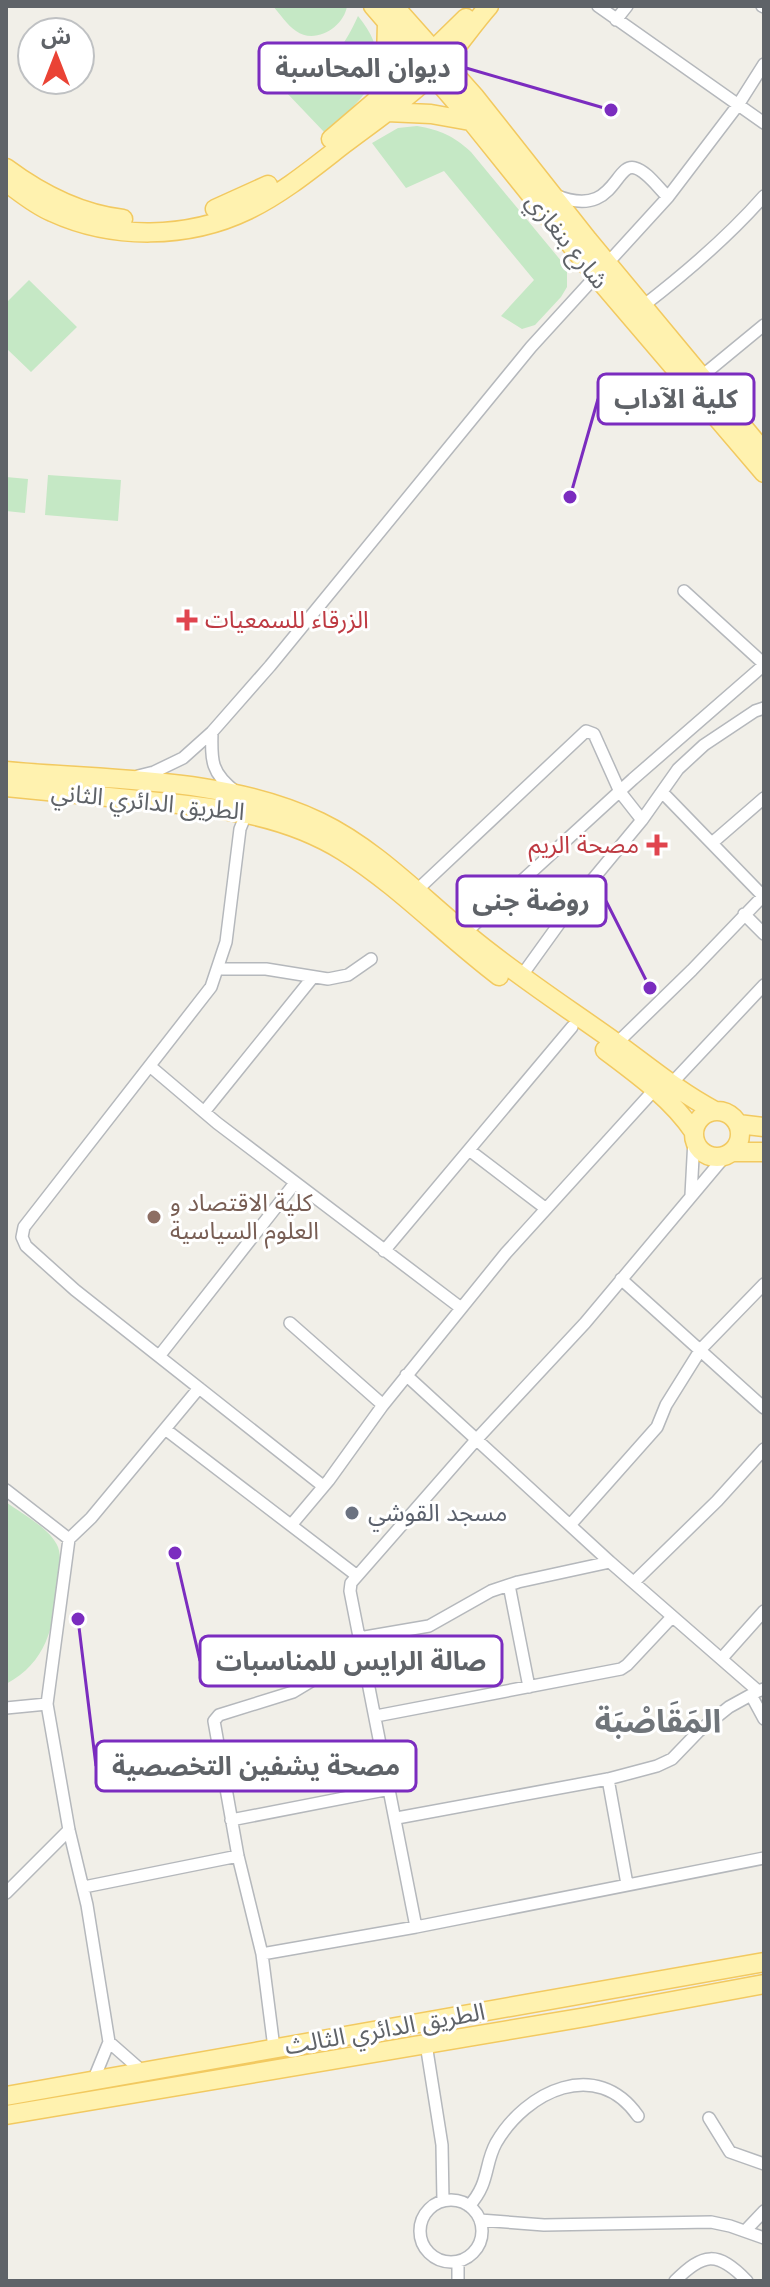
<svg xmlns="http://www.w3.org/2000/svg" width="770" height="2287" font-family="Arial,'Noto Sans Arabic',sans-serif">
<rect width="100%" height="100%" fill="#f1efe8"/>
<path fill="#c5e8c5" d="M273 6H347C344 27 315 45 296 31 287 25 280 14 273 6Z
M358 16C401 69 365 96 325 133L285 91C321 78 343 50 358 16Z
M417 126C440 130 454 136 471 152L567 268V287L561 297 535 325 522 329 501 316 534 280 444 171 406 188 372 143 398 128Z
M29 280 77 327 31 372 6 348V303Z
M48 475 121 480 118 521 45 515Z
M6 477 28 479 25 513 6 511Z
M6 1502C22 1514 50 1528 58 1547 62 1558 59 1574 58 1585 53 1628 47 1662 6 1684Z"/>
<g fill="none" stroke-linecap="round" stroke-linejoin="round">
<g stroke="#b5b8bc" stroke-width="14">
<path id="minor" d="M598 6 764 123
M762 6 764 7
M616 20 627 6
M555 195C615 220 614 162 635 168 647 171 659 189 668 197
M643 306C687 272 728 237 764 196
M702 376 764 325
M684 591 764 664
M212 732C211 761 211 773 236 792
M138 776 154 772 183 758 212 732 270 666 531 347 668 197 738 105 764 64
M662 792 763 896
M248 809 240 829 226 942 211 987 24 1227 22 1237 26 1246 75 1290 323 1486
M712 843 764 798
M416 891 586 731 594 734 620 792 642 820
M744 914 764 934
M465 933 633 779 764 665
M219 969H266L328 979 348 975 371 959
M520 978 579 896 642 820 678 769 704 745 755 711 764 708
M617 1043 692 970 764 895
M151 1067 217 1123 461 1308
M671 1084 764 985
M204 1112 313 977
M469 1150 545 1208
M691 1195 694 1139
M384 1251 572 1027
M621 1279 764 1408
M290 1323 383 1405
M160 1355 295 1183
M406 1375 610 1562 758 1691 764 1689
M165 1429 356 1575
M6 1490 69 1539
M292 1524 329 1480 383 1405 506 1253 655 1089
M571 1524 657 1427 666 1405 701 1349 764 1284
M634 1582 717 1501 764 1449
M509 1585 529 1687
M359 1638 429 1626 491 1591 518 1582 610 1562
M722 1658 764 1611
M365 1666 323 1674 293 1692 219 1715 214 1721 238 1856 262 1954 416 1927 764 1858
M751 1695 764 1719
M6 1708 47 1704
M376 1716 621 1669 627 1665 672 1617
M608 1779 627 1884
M397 1818 608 1779 657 1766 672 1759 699 1731 729 1707 758 1691
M231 1820 390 1789
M84 1887 238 1856
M6 1893 69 1830
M416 1927 350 1591 351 1583 476 1440 585 1323 726 1155
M262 1954 274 2048
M109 2042 142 2071
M426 2044 442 2145 443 2201
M93 2081 109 2042 87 1905 69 1830 47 1704 69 1539 91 1518 199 1388
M709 2118 730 2152 764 2164
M420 2231a31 31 0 1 1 62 0a31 31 0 1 1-62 0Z
M469 2206C490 2183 484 2165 496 2143 526 2091 597 2057 638 2116
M480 2220 544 2225 711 2222 730 2226 764 2238
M746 2230 764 2211
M458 2281V2262
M675 2281C703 2253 717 2250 747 2281"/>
</g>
<g stroke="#f2c960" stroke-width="21">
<path id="primary" d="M373 6 460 107 595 275 764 473
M394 6 475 97 588 240 764 452
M377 99 386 59 387 23
M387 112 431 114 470 121
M331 139 421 62 466 18
M6 168C41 194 79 214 123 219
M6 182C21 193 35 205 52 212 113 240 188 239 248 210 283 193 313 168 344 144 377 119 414 94 443 63 459 45 473 24 489 6
M215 209 268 185
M6 771C110 781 224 776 320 822 376 849 421 897 469 936 516 975 566 1007 615 1042 648 1066 679 1092 715 1111
M6 787C50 791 95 796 139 800 211 807 280 812 343 851 399 886 446 936 499 976
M605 1050C637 1074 672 1099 694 1132
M694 1134a23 23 0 1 1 46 0a23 23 0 1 1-46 0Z
M738 1124 764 1127
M731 1152H764
M6 2096 764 1962
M6 2115 586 2017 764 1984"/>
</g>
<use href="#minor" stroke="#fff" stroke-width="11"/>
<use href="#primary" stroke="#fff2af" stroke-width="18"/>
</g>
<g fill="#e0444e" stroke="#fff" stroke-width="3">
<path d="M183 608h8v8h8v8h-8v8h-8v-8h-8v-8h8z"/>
<path d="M653 833h8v8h8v8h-8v8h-8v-8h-8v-8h8z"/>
</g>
<circle fill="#8d6e63" stroke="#fff" stroke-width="3" cx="154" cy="1217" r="8"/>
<circle fill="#6b7280" stroke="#fff" stroke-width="3" cx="352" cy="1513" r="8"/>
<g text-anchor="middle" stroke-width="6" stroke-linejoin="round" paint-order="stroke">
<g font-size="24" fill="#5f6368" stroke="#fff">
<text transform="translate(567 241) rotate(51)" y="8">شارع بنغازي</text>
<text transform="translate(148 802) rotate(6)" y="8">الطريق الدائري الثاني</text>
<text transform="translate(385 2029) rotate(-10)" y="8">الطريق الدائري الثالث</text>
</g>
<g font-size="24" fill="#be3a42" stroke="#fff" text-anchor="start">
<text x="205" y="628">الزرقاء للسمعيات</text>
<text x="639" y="853" text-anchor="end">مصحة الريم</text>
</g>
<g font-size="24" fill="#785e54" stroke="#fff" text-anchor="start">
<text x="170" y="1211">كلية الاقتصاد و<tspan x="170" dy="28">العلوم السياسية</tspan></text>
</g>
<g font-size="24" fill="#5b616d" stroke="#fff" text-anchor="start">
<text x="368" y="1521">مسجد القوشي</text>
</g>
<g font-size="32" font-weight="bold" fill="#70757a" stroke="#fff">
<text x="658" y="1732">المَقَاصْبَة</text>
</g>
</g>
<path fill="none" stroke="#7b2cbf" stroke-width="3" d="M611 110L466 68M570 497L598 399M650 988L606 901M175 1553L200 1661M78 1619L96 1766"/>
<g fill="#7b2cbf" stroke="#fff" stroke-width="3">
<circle cx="611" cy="110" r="8"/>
<circle cx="570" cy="497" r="8"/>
<circle cx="650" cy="988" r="8"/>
<circle cx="175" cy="1553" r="8"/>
<circle cx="78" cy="1619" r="8"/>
</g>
<g fill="#fff" stroke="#7b2cbf" stroke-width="3">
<rect x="259" y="43" width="207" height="50" rx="8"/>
<rect x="598" y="374" width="156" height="50" rx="8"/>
<rect x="457" y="876" width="149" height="50" rx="8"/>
<rect x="200" y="1636" width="302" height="50" rx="8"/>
<rect x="96" y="1741" width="320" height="50" rx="8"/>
</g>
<g font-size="26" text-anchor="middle" font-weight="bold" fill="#5f6368">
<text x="363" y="77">ديوان المحاسبة</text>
<text x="676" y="408">كلية الآداب</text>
<text x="531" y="910">روضة جنى</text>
<text x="351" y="1670">صالة الرايس للمناسبات</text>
<text x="256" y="1775">مصحة يشفين التخصصية</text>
</g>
<rect width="770" height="2287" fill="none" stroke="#5f6368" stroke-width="16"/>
<g transform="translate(56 56)"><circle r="38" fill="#ffffff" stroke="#bfc1c3" stroke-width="2"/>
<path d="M0-6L14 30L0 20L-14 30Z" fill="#ea4335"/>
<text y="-12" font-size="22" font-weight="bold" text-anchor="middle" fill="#5f6368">ش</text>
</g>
</svg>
